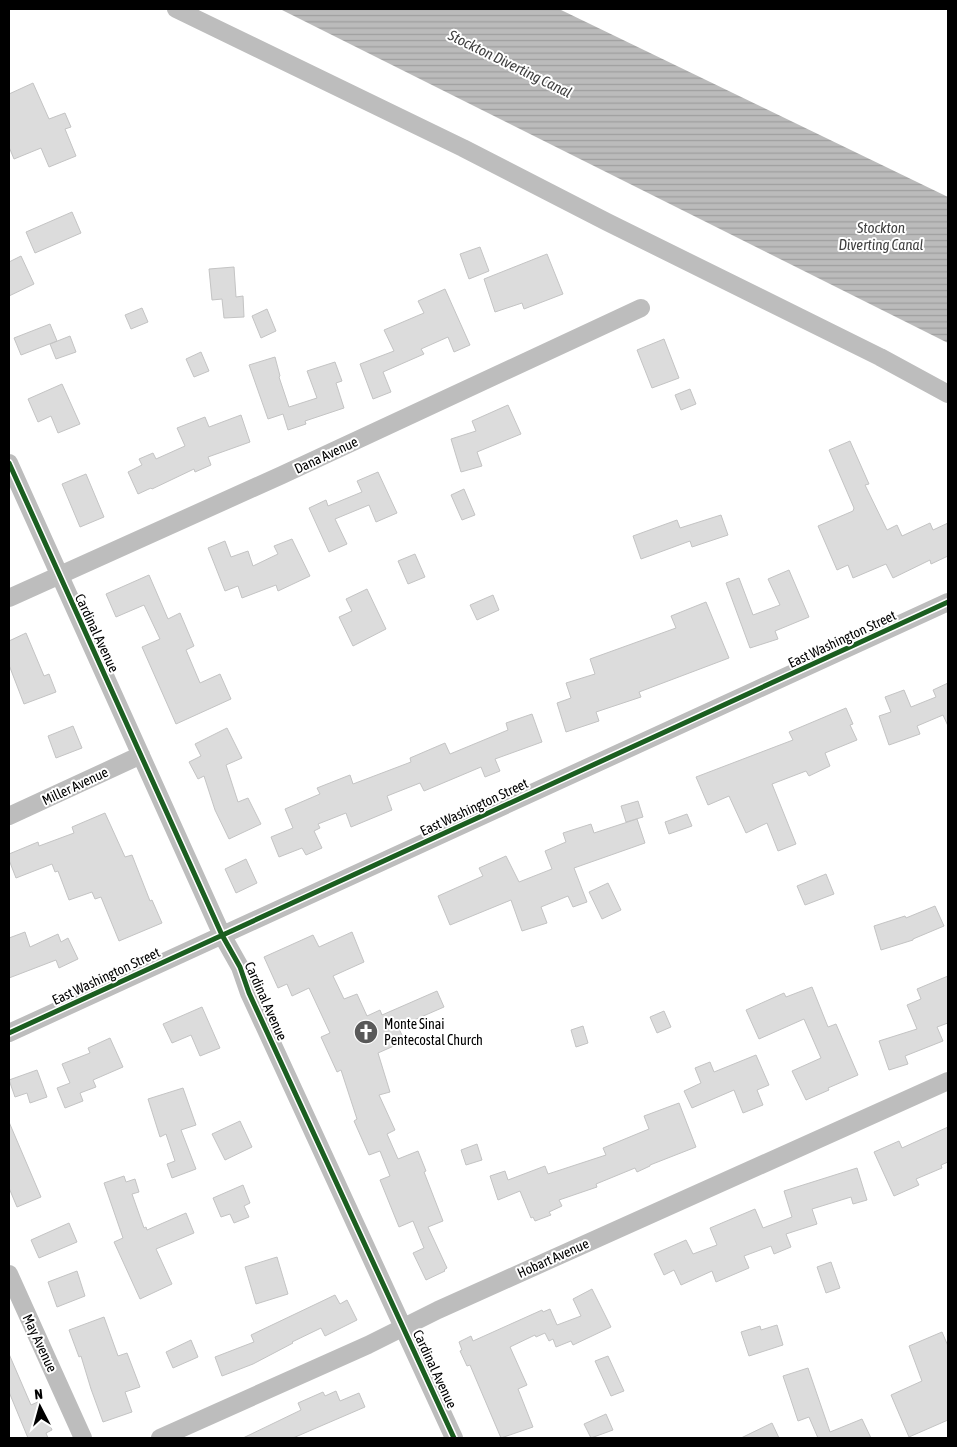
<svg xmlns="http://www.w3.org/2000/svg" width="957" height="1447" font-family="'Asap Condensed',sans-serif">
<defs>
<pattern id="water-rules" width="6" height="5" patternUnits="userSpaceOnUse" patternTransform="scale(1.25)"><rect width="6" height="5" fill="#bbb"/><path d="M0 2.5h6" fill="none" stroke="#9f9f9f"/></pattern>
</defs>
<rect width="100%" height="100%" fill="#fff"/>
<path fill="url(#water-rules)" d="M280 9H559L948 197V343Z"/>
<path fill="#dcdcdc" stroke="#c4c4c4" d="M33 83 49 119 65 113 71 127 65 129 76 156 49 167 41 148 14 159 9 147V94Z
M72 212 81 233 35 253 26 232Z
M480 247 489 271 469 279 460 254Z
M547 254 563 294 524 309 522 303 495 312 484 279Z
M21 256 34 284 9 296V262Z
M234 267 236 297 243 296 244 317 224 318 222 299 212 300 209 269Z
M445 289 470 345 454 352 448 337 421 349 424 354 383 372 391 392 373 399 360 364 394 351 384 330 424 313 418 301Z
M142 308 148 322 131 329 125 315Z
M267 309 276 331 261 338 252 316Z
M50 324 57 341 21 355 14 338Z
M70 336 76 352 56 359 50 344Z
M664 339 679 378 652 388 637 350Z
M201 352 209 371 194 377 186 359Z
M275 357 280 376 279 377 289 407 317 398 307 371 335 362 342 381 336 383 344 408 305 421 306 424 288 430 283 414 268 419 249 365Z
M62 384 80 424 58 433 51 416 38 422 28 399Z
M690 389 696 404 681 410 675 395Z
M508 405 521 434 477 452 482 466 461 472 451 439 476 431 472 421Z
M241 415 250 442 208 457 211 465 195 472 194 469 152 489 151 488 138 494 128 472 142 465 139 459 153 453 156 459 185 446 177 428 205 417 209 427Z
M850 441 869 484 865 485 887 530 897 525 902 536 930 523 933 530 948 523V556L931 564 930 560 893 578 886 564 853 578 848 565 837 570 818 526 853 511 854 508 829 450Z
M378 472 397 513 376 522 369 505 335 519 347 544 329 552 309 508 326 500 328 506 362 492 357 481Z
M86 474 104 517 80 527 62 484Z
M464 489 475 515 462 520 451 495Z
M721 515 728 535 692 547 690 541 641 559 633 536 677 520 680 528Z
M292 539 310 576 278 591 276 585 242 598 238 586 225 591 208 548 225 541 231 557 248 551 253 566 278 554 274 546Z
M415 554 425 577 408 584 398 561Z
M789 570 809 617 775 631 778 639 750 648 726 583 739 578 753 615 780 605 768 579Z
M149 575 168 619 180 613 194 646 186 650 200 683 220 674 231 699 176 724 142 647 160 639 144 605 116 617 106 594Z
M367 589 386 629 353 646 339 617 352 611 346 599Z
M493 595 499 610 477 620 470 605Z
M706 602 729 658 639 692 641 697 596 712 599 721 566 732 557 703 571 698 566 683 595 674 590 659 676 628 671 616Z
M26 633 44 676 49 674 56 692 24 704 9 665V641Z
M948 683V726L943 715 917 726 920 734 889 745 879 716 891 712 885 697 904 690 911 707 936 697 933 690Z
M846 708 853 724 850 725 857 740 825 753 830 766 809 776 806 771 772 784 796 844 778 851 767 823 746 833 729 796 708 805 696 777 793 740 789 732Z
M532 714 542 742 495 759 500 771 485 777 481 767 424 791 420 783 387 796 392 810 351 827 346 813 318 824 320 828 314 831 322 848 306 855 302 848 279 857 271 837 293 828 285 809 320 794 317 788 350 775 353 784 411 762 410 758 445 743 450 754 508 730 506 723Z
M73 726 82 748 56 758 48 736Z
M227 728 242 758 226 765 238 802 248 798 261 824 229 839 215 810 204 776 198 779 189 762 201 756 195 744Z
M638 801 643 817 626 822 621 806Z
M105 813 125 857 132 855 150 901 152 900 162 923 119 941 101 897 95 899 92 892 69 900 58 871 55 872 52 864 16 878 9 860V854L38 842 39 846 74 833 72 827Z
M687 814 692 826 669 834 665 822Z
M637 819 645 843 574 868 587 902 573 907 568 896 541 907 547 923 522 931 511 900 450 925 438 896 483 876 479 868 506 856 519 882 552 869 545 851 566 842 563 833 591 824 594 833Z
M246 859 257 883 236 893 225 869Z
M826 874 834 894 805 905 797 886Z
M608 883 621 910 602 919 589 892Z
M935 906 944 926 913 939V940L881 950 874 926 905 916 906 918Z
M25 932 30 947 58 934 61 942 68 938 78 959 59 968 56 960 9 978V938Z
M352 932 364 962 333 976 344 999 357 994 367 1016 380 1010 382 1015 437 991 444 1007 398 1027 405 1041 378 1053 390 1092 379 1095 395 1130 387 1134 398 1159 418 1151 426 1171 424 1172 443 1221 428 1227 447 1268 444 1270 445 1271 426 1280 413 1253 424 1248 413 1221 399 1227 380 1180 390 1176 380 1151 369 1155 354 1121 357 1119 341 1070 337 1072 321 1037 330 1033 309 988 292 996 287 984 278 988 264 957 313 935 319 947Z
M948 976V1023L937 1027 943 1041 905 1056 908 1064 889 1070 879 1041 917 1029 907 1005 921 999 917 989Z
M812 987 828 1027 836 1024 858 1075 828 1088 829 1090 806 1100 792 1071 821 1058 804 1019 759 1039 746 1010 784 993 786 997Z
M202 1007 220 1048 200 1056 191 1035 172 1043 163 1024Z
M664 1011 671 1027 657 1033 650 1017Z
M583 1026 588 1043 576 1047 571 1030Z
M110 1038 123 1067 93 1080 96 1087 80 1093 83 1101 65 1108 57 1088 70 1083 62 1064 90 1053 88 1048Z
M756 1055 769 1085 757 1090 763 1105 743 1113 734 1090 692 1108 684 1091 701 1083 695 1068 710 1062 714 1072Z
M37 1070 47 1097 30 1103 27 1093 15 1097 9 1080Z
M183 1088 196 1125 181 1130 196 1169 172 1178 167 1164 175 1161 166 1134 160 1137 148 1099Z
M679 1103 696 1147 650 1165V1166L637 1172 635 1168 596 1184 597 1187 559 1200 562 1206 549 1212 551 1215 535 1221 533 1217 531 1218 520 1191 498 1200 490 1176 505 1171 508 1180 545 1166 548 1174 606 1155 603 1148 649 1129 644 1116Z
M240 1121 252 1147 225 1160 212 1134Z
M9 1122 41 1197 17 1207 9 1188Z
M948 1127V1162L941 1165 942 1168 916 1179 919 1185 894 1196 874 1152 899 1141 902 1148Z
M477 1144 482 1160 466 1165 461 1150Z
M857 1168 867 1200 853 1204 851 1197 812 1209 817 1224 786 1234 791 1247 774 1254 771 1246 744 1256 749 1268 716 1282 712 1271 681 1285 674 1270 664 1275 654 1254 686 1240 693 1254 717 1245 710 1228 755 1209 763 1228 792 1217 784 1191Z
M124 1176 126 1182 135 1179 139 1192 132 1194 144 1228 146 1227 147 1230 186 1213 194 1233 156 1249 172 1284 140 1299 114 1242 123 1238 104 1183Z
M243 1185 250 1203 244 1206 249 1217 234 1223 230 1214 221 1217 213 1198Z
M69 1223 77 1242 39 1258 31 1240Z
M277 1257 288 1294 256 1304 245 1267Z
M831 1262 840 1288 826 1293 817 1267Z
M77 1271 85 1296 57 1307 48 1282Z
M592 1289 611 1327 573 1345 571 1341 556 1347 553 1339 549 1341 545 1333 536 1337 535 1335 510 1347 527 1385 518 1389 533 1427 501 1438 470 1365 467 1366 460 1351 462 1350 459 1342 471 1336 473 1341 542 1310 543 1312 550 1309 557 1325 581 1316 573 1299Z
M335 1295 340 1304 347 1300 357 1320 325 1336 321 1328 292 1342 293 1343 253 1364 222 1376 215 1357 254 1342 251 1335Z
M104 1317 118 1356 127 1353 140 1387 125 1392 132 1412 103 1422 91 1389 81 1356 79 1357 69 1330Z
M777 1325 783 1345 749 1356 741 1332 760 1326 761 1330Z
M942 1332 948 1346V1420L909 1437 891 1395 922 1381 909 1346Z
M191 1340 198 1357 173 1368 166 1352Z
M9 1354 31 1405 40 1401 52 1430 46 1433 48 1438H28L9 1392Z
M608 1356 624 1391 611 1396 595 1361Z
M808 1368 830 1432 862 1419 871 1438H817H818L809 1417 798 1421 783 1376Z
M336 1391 340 1401 359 1393 365 1407 293 1438H243L301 1410 298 1403 323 1392 325 1396Z
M606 1414 613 1430 591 1438 584 1424Z
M772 1423 779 1438H741Z"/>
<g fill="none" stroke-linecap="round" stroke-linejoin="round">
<path stroke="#bdbdbd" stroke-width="18" d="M176 9 463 148 607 222 880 357 948 394
M9 463 222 935 240 967 249 993 454 1438
M9 598 282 475 641 308
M9 816 141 755
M9 1033 948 602
M9 1274 83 1438
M160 1438 368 1345 438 1310 948 1081"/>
<g stroke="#fff" stroke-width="8">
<path id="cycleway" d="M9 463 222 935 240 967 249 993 454 1438
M9 1033 948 602"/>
</g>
<use href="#cycleway" stroke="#1b5e20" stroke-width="5"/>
</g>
<defs>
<g id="church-disc" transform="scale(1.25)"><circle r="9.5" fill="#595959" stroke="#fff"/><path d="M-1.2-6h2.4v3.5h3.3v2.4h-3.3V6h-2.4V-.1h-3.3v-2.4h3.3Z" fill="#fff"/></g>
</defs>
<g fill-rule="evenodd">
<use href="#church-disc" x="366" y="1032"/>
</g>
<g text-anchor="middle" stroke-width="4" stroke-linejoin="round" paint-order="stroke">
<g font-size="14" fill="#000" stroke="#fff">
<text transform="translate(326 455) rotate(-25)" y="5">Dana Avenue</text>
<text transform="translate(97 633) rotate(65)" y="5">Cardinal Avenue</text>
<text transform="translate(842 639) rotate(-25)" y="5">East Washington Street</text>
<text transform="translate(75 786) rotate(-25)" y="5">Miller Avenue</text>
<text transform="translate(474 807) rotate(-25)" y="5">East Washington Street</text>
<text transform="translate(106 976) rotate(-25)" y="5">East Washington Street</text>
<text transform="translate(266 1001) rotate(66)" y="5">Cardinal Avenue</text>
<text transform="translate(553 1258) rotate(-24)" y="5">Hobart Avenue</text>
<text transform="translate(40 1343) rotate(65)" y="5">May Avenue</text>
<text transform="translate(435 1369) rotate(65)" y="5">Cardinal Avenue</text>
</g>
<g font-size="14" fill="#000" stroke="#fff" text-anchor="start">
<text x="384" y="1029">Monte Sinai<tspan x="384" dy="16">Pentecostal Church</tspan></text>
</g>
<g font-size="15" font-style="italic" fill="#3f3f3f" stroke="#fff">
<text transform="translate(510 64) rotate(26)" y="5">Stockton Diverting Canal</text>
<text x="881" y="233">Stockton<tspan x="881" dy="17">Diverting Canal</tspan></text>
</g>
</g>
<rect width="957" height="1447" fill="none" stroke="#000000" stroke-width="20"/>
<g transform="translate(40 1407) rotate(354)" stroke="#ffffff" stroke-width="4" paint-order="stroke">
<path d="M0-4L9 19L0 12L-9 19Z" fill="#000000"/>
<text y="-8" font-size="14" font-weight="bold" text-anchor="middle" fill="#000000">N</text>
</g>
</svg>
